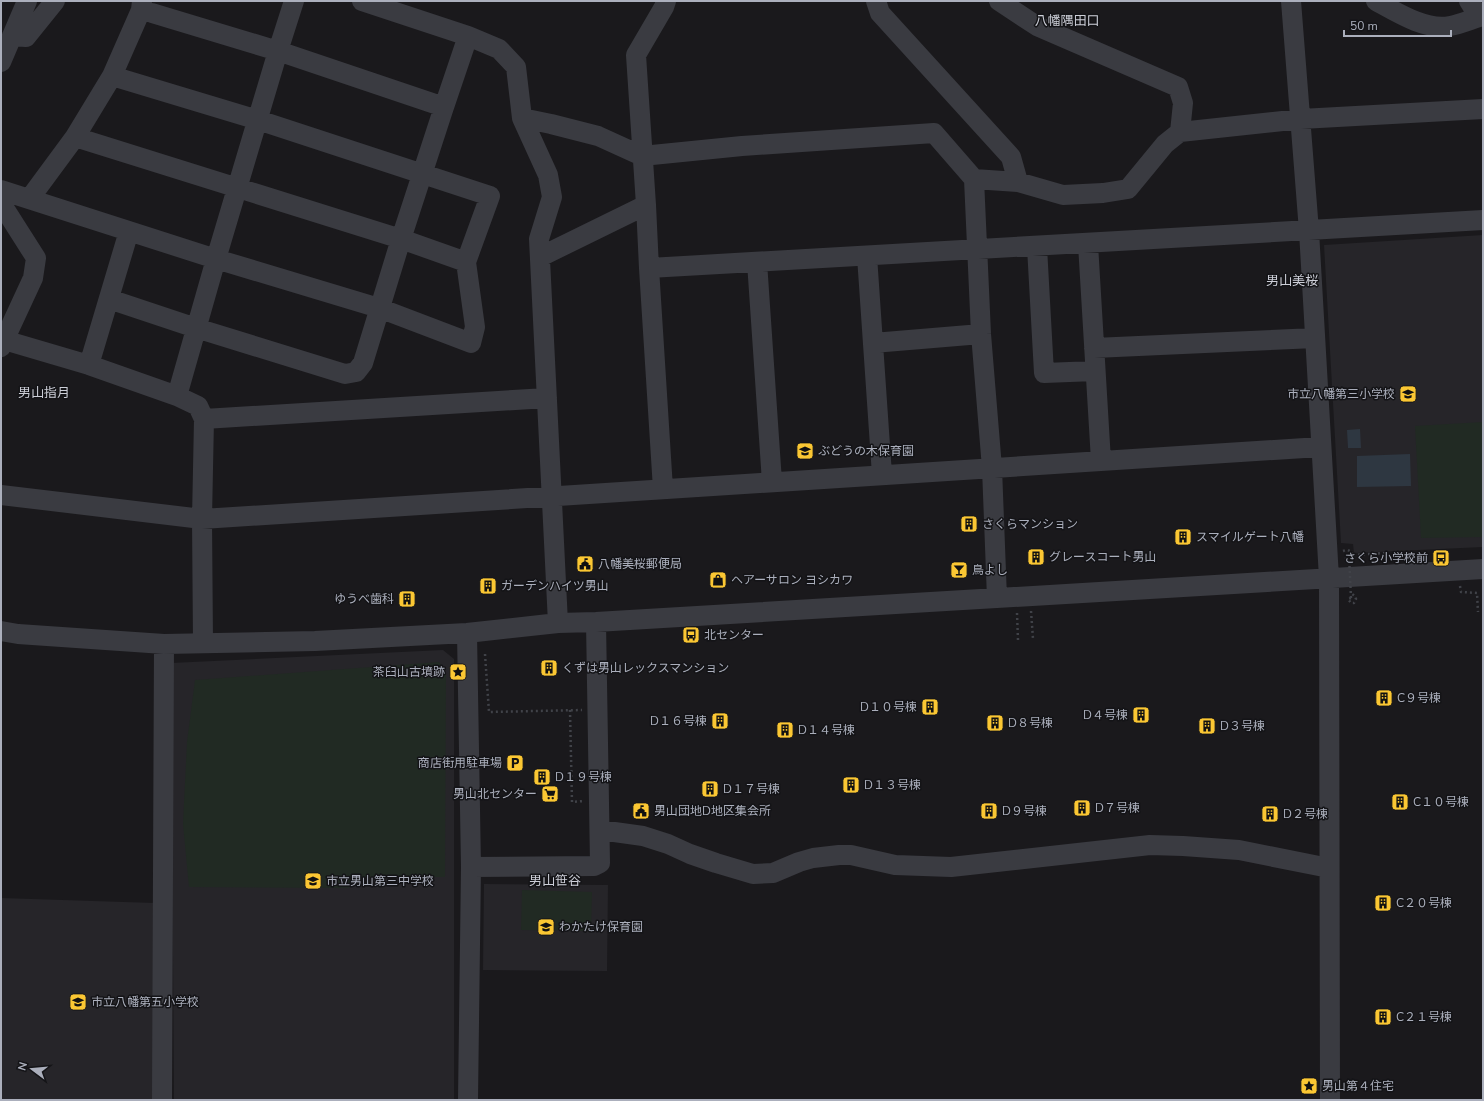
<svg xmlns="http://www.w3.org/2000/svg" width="1484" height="1101" font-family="'Nunito Sans','Noto Sans JP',sans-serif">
<rect width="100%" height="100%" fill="#1a191c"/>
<path fill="#262529" d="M1483 235V547L1354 553 1353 544 1341 543 1324 245Z
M443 650 454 659V1100H174L171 663Z
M484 884 608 885 607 971 483 970Z
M1 898 155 903 156 1100H1Z"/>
<path fill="#212a23" d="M1483 422V537L1421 538 1415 426Z
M439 662 446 673 445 877H366L348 888 189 887 183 824 187 742 195 680Z
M522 890 592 892 591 931 521 930Z"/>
<path fill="#2e3741" d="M1360 429 1361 448H1348L1347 430Z
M1410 454 1411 486 1357 487V456Z"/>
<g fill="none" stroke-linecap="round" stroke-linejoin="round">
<path stroke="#404248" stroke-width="2.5" stroke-dasharray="2 3" stroke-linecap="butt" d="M1343 551 1346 550 1351 551 1352 554 1351 557 1345 559
M1353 555 1386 553 1387 560
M1460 586 1461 592 1477 593 1478 612
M1351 598 1348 599 1351 603H1354L1356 599 1355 596 1352 594
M1031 611 1033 639
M1017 613 1018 640
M485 654 489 712 582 710
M570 710 572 802 584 801"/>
<path stroke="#3a3b41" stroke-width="20" d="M362 1 468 36 444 107
M876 1 880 13 1011 157 1018 182
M999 1 1037 26 1178 87 1183 103 1180 132
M1291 1 1309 231 1329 578 1330 1100
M1376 1C1396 12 1426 31 1450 26 1461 24 1472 19 1483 16
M1469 1 1479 17
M152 13 278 51 216 259 177 396
M12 36 26 37 55 1
M468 36 499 49 516 67 522 118
M1 62 27 1
M75 137 401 239 466 262
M974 179 1018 182 1063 195 1103 193 1128 189 1165 144 1180 132 1301 119 1483 109
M1 190 216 259 379 308 471 343 475 327 466 262 490 196 258 120 112 76
M30 198 75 137 112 76 141 10 142 1
M1 203 36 258 33 278 1 347
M129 231 89 365 177 396 198 406 204 419 202 519 203 643
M1088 244 1101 461
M1037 247 1044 373 1095 371
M867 256 882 475
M540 257 646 205
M757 262 772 482
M649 268 1483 220
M109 299 196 328 345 374 356 372 363 363 401 239 444 107 278 51 294 1
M4 340 89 365
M873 343 981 334
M1094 348 1315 338
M204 419 547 398
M663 489 649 268 646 205 636 55 664 7 666 1
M1 495 202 519 1320 447
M558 623 539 239 552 197 548 175 522 118 551 124 598 136 642 156 742 146 934 133 974 179 981 334 992 468 997 598
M1 631 18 634 164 644 315 641 467 633 558 623 596 622 1483 569
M467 633 471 867 468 1100
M600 830 643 836 668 844 690 854 716 863 753 874 773 873 799 862 813 858 839 855H851L895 865 951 867 1150 845 1183 846 1239 850 1329 868
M471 867 594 866 600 863 596 622
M162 1100 164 644"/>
<path stroke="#404248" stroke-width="2.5" stroke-dasharray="2 3" stroke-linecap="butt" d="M1351 598 1349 555H1353"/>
</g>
<defs>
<g id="school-square" transform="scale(0.9)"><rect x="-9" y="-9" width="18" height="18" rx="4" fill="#fbc733" stroke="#141417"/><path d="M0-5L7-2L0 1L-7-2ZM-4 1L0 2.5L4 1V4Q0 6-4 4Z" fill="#111"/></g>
<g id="building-square" transform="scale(0.9)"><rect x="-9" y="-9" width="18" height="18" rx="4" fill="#fbc733" stroke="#141417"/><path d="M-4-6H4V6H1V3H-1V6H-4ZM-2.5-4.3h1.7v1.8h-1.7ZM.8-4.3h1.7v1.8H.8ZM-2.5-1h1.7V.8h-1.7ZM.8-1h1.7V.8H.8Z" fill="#111"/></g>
<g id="bus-square" transform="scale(0.9)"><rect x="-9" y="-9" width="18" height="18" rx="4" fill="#fbc733" stroke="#141417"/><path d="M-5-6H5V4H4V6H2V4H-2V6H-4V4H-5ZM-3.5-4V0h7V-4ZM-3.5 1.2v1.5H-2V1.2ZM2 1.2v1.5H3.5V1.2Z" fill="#111"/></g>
<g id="civic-square" transform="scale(0.9)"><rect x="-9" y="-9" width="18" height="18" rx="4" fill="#fbc733" stroke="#141417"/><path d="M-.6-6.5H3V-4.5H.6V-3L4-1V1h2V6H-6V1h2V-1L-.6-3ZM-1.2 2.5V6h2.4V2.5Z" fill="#111"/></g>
<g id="bar-square" transform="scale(0.9)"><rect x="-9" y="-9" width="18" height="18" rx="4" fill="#fbc733" stroke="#141417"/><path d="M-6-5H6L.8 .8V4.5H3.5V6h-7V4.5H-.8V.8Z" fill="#111"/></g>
<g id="shop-square" transform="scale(0.9)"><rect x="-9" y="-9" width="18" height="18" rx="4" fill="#fbc733" stroke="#141417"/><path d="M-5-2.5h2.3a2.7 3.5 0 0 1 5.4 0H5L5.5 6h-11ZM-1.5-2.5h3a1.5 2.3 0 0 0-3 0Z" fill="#111"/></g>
<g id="sight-square" transform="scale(0.9)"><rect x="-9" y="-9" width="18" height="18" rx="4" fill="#fbc733" stroke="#141417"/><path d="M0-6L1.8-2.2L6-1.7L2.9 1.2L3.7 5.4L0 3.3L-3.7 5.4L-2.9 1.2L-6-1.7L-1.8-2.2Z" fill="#111"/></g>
<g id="parking-square" transform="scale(0.9)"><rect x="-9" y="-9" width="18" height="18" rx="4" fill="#fbc733" stroke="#141417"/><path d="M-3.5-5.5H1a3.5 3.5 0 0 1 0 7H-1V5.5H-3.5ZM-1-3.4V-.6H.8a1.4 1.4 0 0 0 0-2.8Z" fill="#111"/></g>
<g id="supermarket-square" transform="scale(0.9)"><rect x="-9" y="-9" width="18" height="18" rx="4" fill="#fbc733" stroke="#141417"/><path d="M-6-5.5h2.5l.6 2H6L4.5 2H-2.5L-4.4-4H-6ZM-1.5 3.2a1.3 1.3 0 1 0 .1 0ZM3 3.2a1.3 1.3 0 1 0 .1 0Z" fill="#111"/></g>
</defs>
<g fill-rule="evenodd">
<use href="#school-square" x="1408" y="394"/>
<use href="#school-square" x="805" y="451"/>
<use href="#building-square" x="969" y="524"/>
<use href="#building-square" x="1183" y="537"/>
<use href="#building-square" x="1036" y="557"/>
<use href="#bus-square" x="1441" y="558"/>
<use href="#civic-square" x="585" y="564"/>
<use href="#bar-square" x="959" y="570"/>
<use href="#shop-square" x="718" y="580"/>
<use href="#building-square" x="488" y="586"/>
<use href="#building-square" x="407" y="599"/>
<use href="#bus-square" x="691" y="635"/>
<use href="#building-square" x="549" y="668"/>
<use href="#sight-square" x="458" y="672"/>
<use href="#building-square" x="1384" y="698"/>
<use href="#building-square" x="930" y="707"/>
<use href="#building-square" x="1141" y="715"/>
<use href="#building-square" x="720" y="721"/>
<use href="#building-square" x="995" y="723"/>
<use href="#building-square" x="1207" y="726"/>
<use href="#building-square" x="785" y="730"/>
<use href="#parking-square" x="515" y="763"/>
<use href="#building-square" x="542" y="777"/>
<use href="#building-square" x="851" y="785"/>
<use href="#building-square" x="710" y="789"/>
<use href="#supermarket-square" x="550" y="794"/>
<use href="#building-square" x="1400" y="802"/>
<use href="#building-square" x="1082" y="808"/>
<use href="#civic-square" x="641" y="811"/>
<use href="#building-square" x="989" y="811"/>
<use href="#building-square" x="1270" y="814"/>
<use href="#school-square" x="313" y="881"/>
<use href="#building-square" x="1383" y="903"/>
<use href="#school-square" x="546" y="927"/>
<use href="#school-square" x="78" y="1002"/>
<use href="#building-square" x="1383" y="1017"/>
<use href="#sight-square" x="1309" y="1086"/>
</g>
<g text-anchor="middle" stroke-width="3" stroke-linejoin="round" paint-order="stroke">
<g font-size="12" fill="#abafbc" stroke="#141417" text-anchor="start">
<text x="1395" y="398" text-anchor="end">市立八幡第三小学校</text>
<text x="818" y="455">ぶどうの木保育園</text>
<text x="982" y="528">さくらマンション</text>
<text x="1196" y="541">スマイルゲート八幡</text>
<text x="1049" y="561">グレースコート男山</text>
<text x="1428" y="562" text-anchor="end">さくら小学校前</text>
<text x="598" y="568">八幡美桜郵便局</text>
<text x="972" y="574">鳥よし</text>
<text x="731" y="584">ヘアーサロン ヨシカワ</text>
<text x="501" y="590">ガーデンハイツ男山</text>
<text x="394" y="603" text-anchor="end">ゆうべ歯科</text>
<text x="704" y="639">北センター</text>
<text x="562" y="672">くずは男山レックスマンション</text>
<text x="445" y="676" text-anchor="end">茶臼山古墳跡</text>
<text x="1397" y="702">C９号棟</text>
<text x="917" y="711" text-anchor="end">D１０号棟</text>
<text x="1128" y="719" text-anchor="end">D４号棟</text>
<text x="707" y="725" text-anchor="end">D１６号棟</text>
<text x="1008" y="727">D８号棟</text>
<text x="1220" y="730">D３号棟</text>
<text x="798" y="734">D１４号棟</text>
<text x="502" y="767" text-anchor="end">商店街用駐車場</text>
<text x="555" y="781">D１９号棟</text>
<text x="864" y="789">D１３号棟</text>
<text x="723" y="793">D１７号棟</text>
<text x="537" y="798" text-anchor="end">男山北センター</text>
<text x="1413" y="806">C１０号棟</text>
<text x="1095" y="812">D７号棟</text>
<text x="654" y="815">男山団地D地区集会所</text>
<text x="1002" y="815">D９号棟</text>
<text x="1283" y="818">D２号棟</text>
<text x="326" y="885">市立男山第三中学校</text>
<text x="1396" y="907">C２０号棟</text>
<text x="559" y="931">わかたけ保育園</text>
<text x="91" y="1006">市立八幡第五小学校</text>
<text x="1396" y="1021">C２１号棟</text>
<text x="1322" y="1090">男山第４住宅</text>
</g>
<g font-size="13" fill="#cdcfd8" stroke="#141417">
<text x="1067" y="25">八幡隅田口</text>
<text x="1292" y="285">男山美桜</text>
<text x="44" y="397">男山指月</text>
<text x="555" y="885">男山笹谷</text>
</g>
</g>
<rect width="1484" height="1101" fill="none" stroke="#abafbc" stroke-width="4"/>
<g transform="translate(32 1069) rotate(286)" stroke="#141417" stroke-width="3" paint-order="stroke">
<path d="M0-3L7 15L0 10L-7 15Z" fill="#abafbc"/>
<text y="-6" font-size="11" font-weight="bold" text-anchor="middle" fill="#abafbc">N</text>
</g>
<path d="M1344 30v6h107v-6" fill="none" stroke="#abafbc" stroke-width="2"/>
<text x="1350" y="30" font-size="12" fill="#abafbc" stroke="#141417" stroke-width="3" paint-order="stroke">50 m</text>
</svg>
